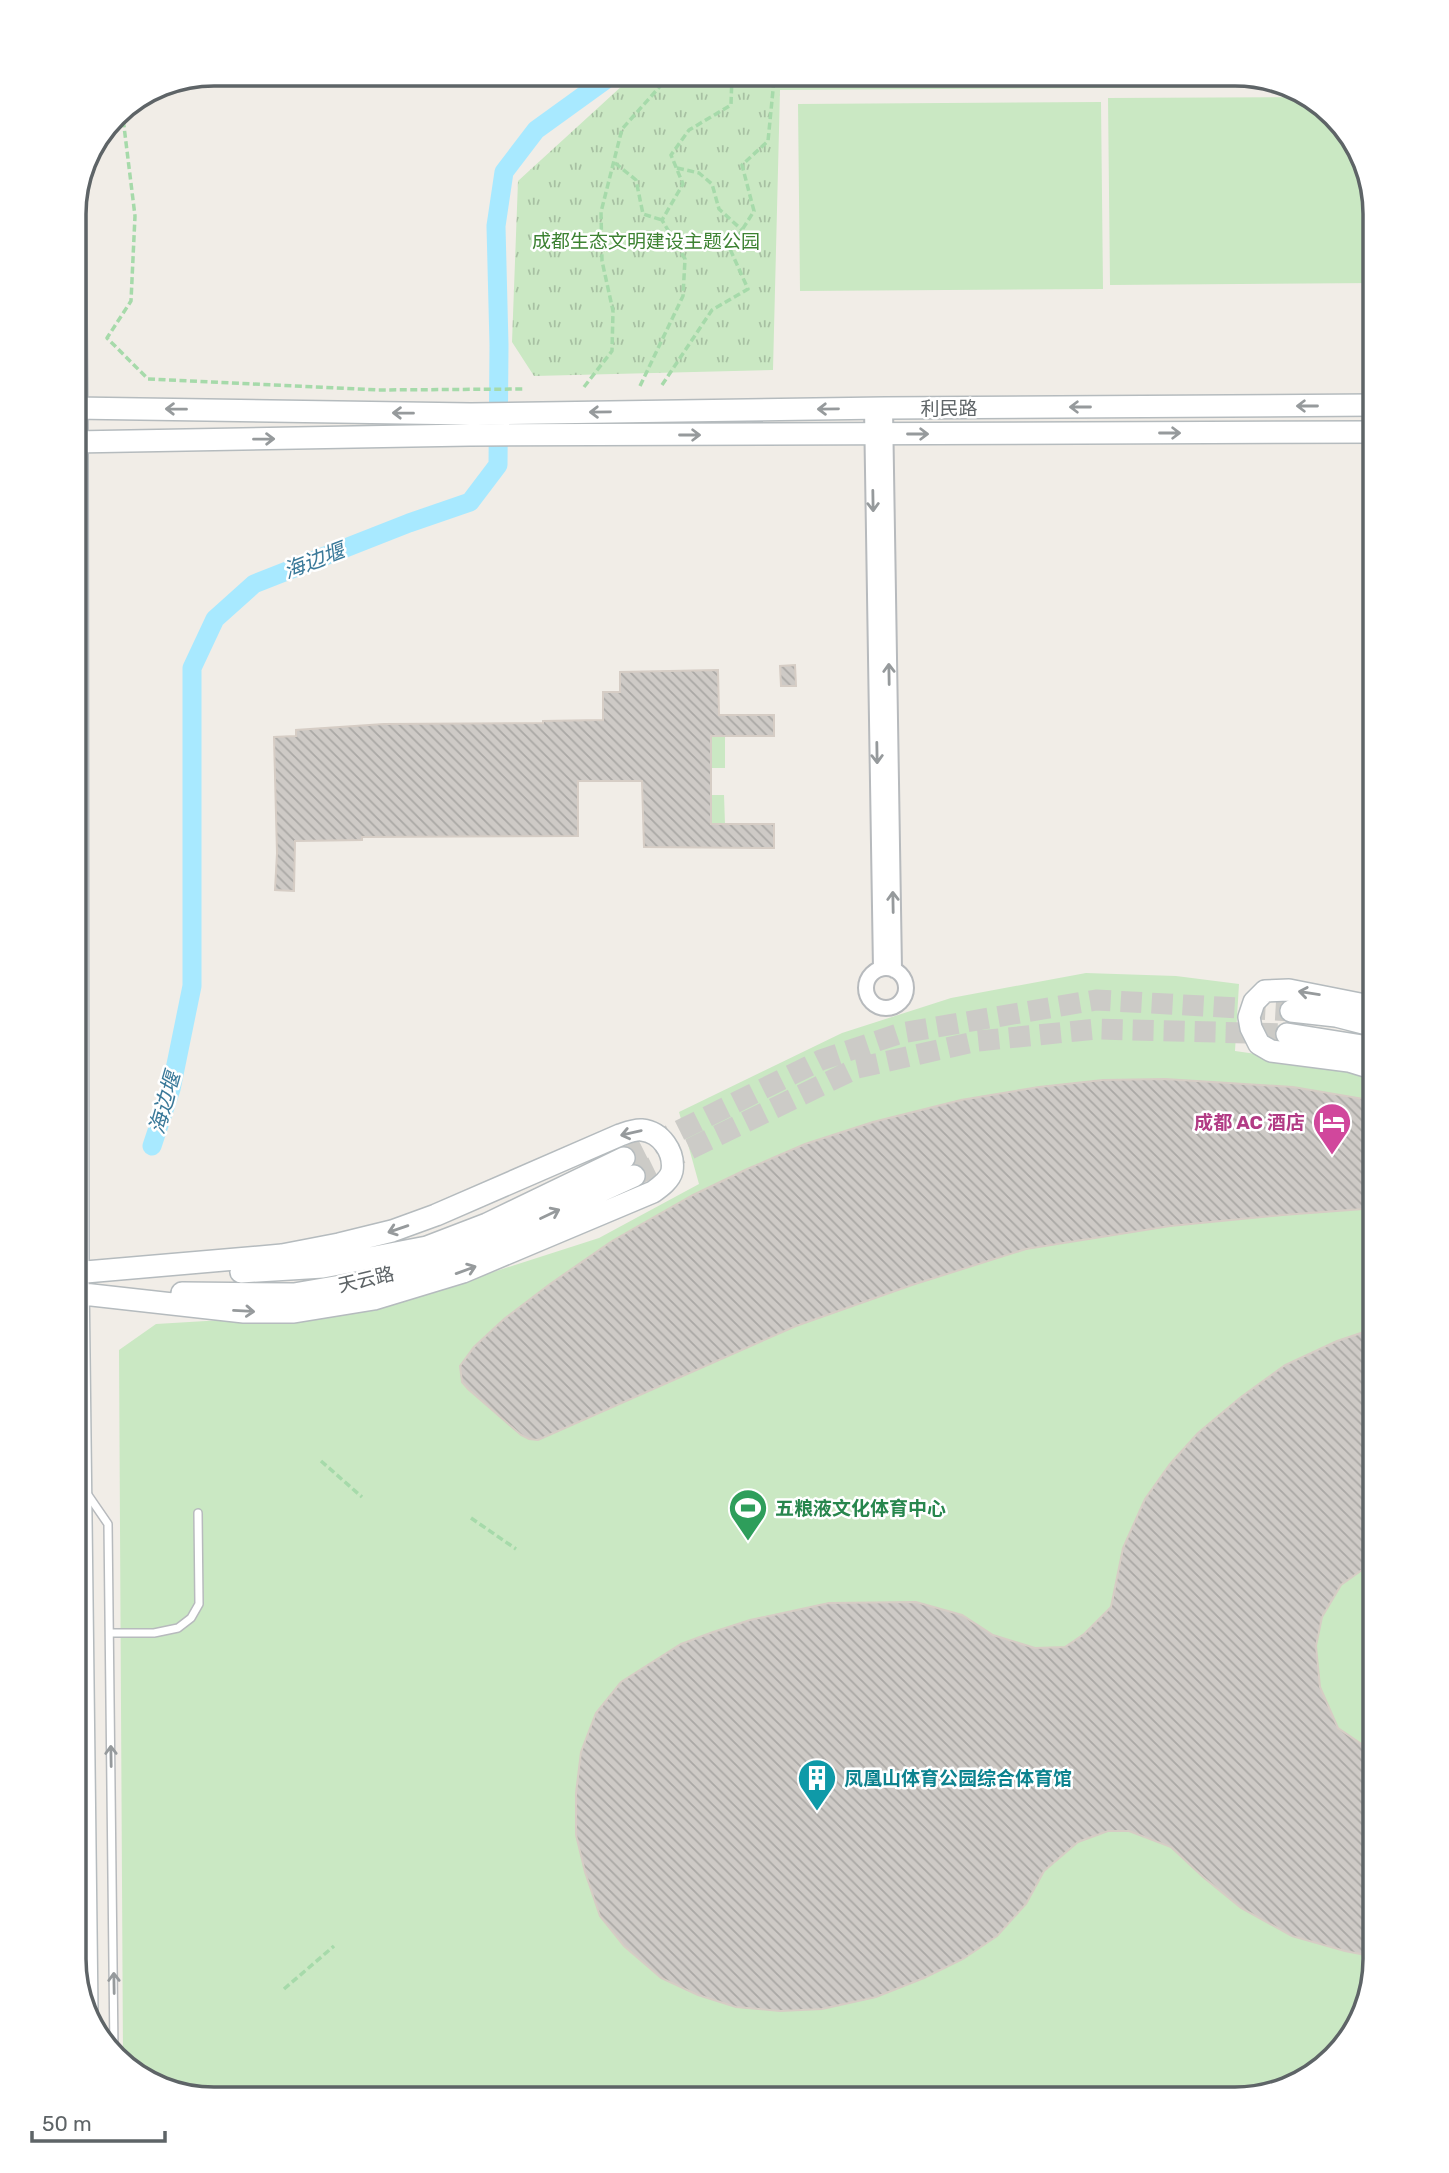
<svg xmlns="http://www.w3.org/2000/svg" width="1449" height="2173" font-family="Rubik,'Noto Sans SC',sans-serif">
<defs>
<pattern id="park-tufts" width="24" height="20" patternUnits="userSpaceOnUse" patternTransform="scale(1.75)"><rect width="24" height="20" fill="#cae8c3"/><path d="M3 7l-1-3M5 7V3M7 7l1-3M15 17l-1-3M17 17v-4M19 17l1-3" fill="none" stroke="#a7c0a2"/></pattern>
<pattern id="building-back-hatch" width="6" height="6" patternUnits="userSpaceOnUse" patternTransform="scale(1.75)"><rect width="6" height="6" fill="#cecac6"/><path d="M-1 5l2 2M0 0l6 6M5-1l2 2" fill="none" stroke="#aaa8a5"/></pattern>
</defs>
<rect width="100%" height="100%" fill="#f1ede7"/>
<path fill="#cae8c3" d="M1310 97 1357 144 1375 214V283L1110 285 1108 98Z
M1101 102 1103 289 800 291 798 104Z
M711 736H725V768H711Z
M712 795H724L725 824H711Z
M1086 973 1176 976 1239 984 1235 1051 1299 1060 1375 1075V1960L1357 2030 1305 2081 1236 2099H205L143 2081 123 2060 119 1350 156 1324 372 1311 599 1238 699 1184 679 1112 842 1033 951 998Z"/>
<path fill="url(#park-tufts)" d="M635 74H1244L1289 87 780 90 773 370 534 376 512 342 518 181Z"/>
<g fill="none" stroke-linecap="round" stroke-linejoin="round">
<path stroke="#a8e9ff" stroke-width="19" d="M152 1146 171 1089 192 986V668L215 619 254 584 409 523 470 502 498 465 499 345 496 226 504 172 536 130 608 78 611 74"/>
</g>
<path fill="url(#building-back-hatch)" stroke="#d6cdc5" stroke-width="2" d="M795 665 796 686H781L780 666Z
M718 670 719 715H774V736H711V824H774V848L644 847 642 781H578V836L362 837V840L295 841 294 891 275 890 277 853 274 737 296 736V730L384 724 543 723V721L603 720V692H620V672Z
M1165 1079 1293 1087 1376 1101V1208L1283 1215 1170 1226 1026 1249 912 1285 796 1326 538 1440 529 1439 521 1435 468 1389 462 1382 460 1366 474 1347 504 1319 550 1284 612 1241 693 1195 745 1170 805 1144 873 1122 961 1100 1039 1087 1103 1080Z
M1376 1328V1560L1341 1585 1322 1617 1316 1646 1320 1687 1338 1728 1369 1749 1376 1751V1957L1345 1951 1292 1936 1241 1908 1203 1877 1171 1847 1129 1831H1108L1078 1842 1044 1871 1026 1904 997 1936 963 1959 924 1978 876 1997 822 2009 780 2011 736 2007 698 1995 661 1978 624 1946 600 1916 585 1872 576 1835V1793L581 1752 596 1713 621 1682 681 1644 713 1632 750 1620 829 1603 916 1602 962 1615 993 1635 1035 1648 1065 1647 1084 1634 1111 1607 1123 1548 1145 1499 1170 1464 1198 1433 1241 1397 1285 1365 1337 1341Z"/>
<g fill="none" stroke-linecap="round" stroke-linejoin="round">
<path stroke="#cccbc7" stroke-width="21" stroke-dasharray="21 10" stroke-linecap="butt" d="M624 1158 821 1060 901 1033 1096 1000 1291 1011
M634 1176 857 1068 978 1041 1097 1029 1287 1034"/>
<g stroke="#b7babd" stroke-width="10">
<path id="lane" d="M86 1492 108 1524 114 2052
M110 1633H154L178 1628 191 1618 199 1604 198 1513"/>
</g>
<g stroke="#b7babd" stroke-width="18">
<path id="street" d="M872 408 881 969
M885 408 894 970
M866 988a20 20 0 1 1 40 0a20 20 0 1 1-40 0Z"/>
</g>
<g stroke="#b5bbbe" stroke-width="24">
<path id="secondary" d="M75 201 77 442 78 1273 87 2011
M74 408 471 414 885 408 1375 405
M74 442 469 435 1375 432
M1291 1011 1336 1016 1375 1026
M1287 1034 1375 1048
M1375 1069 1349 1061 1271 1051 1259 1044 1251 1028 1249 1017 1254 1002 1265 991 1289 990 1375 1007
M241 1272 323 1267 427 1247 487 1224 624 1158
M74 1293 244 1312H294L374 1299 463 1272 653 1192C660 1187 670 1180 672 1171 675 1152 661 1132 642 1130 635 1129 626 1133 620 1135L436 1215 392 1231 339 1244 282 1255 74 1273
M182 1293 294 1294 364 1282 464 1254 634 1176"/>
</g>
<path stroke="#a6daaa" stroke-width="3.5" stroke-dasharray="7 3.5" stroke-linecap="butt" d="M122 110 135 216 131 301 107 338 148 379 378 390 524 389
M615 163 636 180 643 214 662 220
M677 168 699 173 712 184 719 209 742 230
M662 385 712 310 748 289 730 249 754 211 742 165 768 141 774 80 779 74
M640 386 683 296 685 259 662 220 683 184 671 155 689 130 731 105 732 74
M584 387 612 351 613 311 602 261 601 212 622 129 671 74
M321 1461 362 1497
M471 1518 516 1549
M284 1989 334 1946"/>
<use href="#lane" stroke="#fff" stroke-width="7"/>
<use href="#street" stroke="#fff" stroke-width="14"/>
<use href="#secondary" stroke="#fff" stroke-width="21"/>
</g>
<defs><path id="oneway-shaft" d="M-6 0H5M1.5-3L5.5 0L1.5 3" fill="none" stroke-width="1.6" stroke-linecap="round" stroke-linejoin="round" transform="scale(1.75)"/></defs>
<g stroke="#969a9c">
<use href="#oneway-shaft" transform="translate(1307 406) rotate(180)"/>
<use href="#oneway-shaft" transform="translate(1080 407) rotate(180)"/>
<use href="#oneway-shaft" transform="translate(176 409) rotate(-179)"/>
<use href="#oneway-shaft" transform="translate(828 409) rotate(179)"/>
<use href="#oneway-shaft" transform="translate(600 412) rotate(179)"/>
<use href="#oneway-shaft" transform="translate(403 413) rotate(-179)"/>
<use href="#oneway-shaft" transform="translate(1170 433)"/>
<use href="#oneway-shaft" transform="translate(918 434)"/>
<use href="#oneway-shaft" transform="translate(690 435)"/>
<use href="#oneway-shaft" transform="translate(264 439) rotate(-1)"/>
<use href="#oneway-shaft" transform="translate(873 501) rotate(89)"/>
<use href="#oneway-shaft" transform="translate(889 674) rotate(-91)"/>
<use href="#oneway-shaft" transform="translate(877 753) rotate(89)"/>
<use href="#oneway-shaft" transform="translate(893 902) rotate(-91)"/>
<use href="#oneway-shaft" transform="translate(1309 993) rotate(-171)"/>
<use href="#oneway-shaft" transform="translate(631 1133) rotate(167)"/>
<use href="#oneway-shaft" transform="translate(550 1214) rotate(-25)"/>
<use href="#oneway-shaft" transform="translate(398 1229) rotate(161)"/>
<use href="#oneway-shaft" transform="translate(466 1270) rotate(-20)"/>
<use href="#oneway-shaft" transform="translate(244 1311) rotate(3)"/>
<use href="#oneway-shaft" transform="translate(111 1756) rotate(-91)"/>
<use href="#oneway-shaft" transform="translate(114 1983) rotate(-91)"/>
</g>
<defs>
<g id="hotel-pin" transform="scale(2.0125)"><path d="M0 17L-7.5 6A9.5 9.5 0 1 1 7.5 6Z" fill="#d1479c" stroke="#fff"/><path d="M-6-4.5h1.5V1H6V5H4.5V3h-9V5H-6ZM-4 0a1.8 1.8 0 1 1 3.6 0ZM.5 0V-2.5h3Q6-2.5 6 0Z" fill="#fff"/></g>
<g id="stadium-pin" transform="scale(2.0125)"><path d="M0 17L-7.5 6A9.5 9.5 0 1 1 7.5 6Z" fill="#2e9e5b" stroke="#fff"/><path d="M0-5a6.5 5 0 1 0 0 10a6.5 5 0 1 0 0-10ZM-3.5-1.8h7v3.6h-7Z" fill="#fff"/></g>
<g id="building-pin" transform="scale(2.0125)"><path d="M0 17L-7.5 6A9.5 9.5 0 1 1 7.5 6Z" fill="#0f9aa8" stroke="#fff"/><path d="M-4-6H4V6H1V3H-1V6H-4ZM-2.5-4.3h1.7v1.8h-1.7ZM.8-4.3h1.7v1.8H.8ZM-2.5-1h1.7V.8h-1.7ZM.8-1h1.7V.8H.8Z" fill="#fff"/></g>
</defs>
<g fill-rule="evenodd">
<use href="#hotel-pin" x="1332" y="1122"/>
<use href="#stadium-pin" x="748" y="1508"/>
<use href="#building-pin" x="817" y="1778"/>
</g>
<g text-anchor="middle" stroke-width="5" stroke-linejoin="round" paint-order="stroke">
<g font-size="19" fill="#3d8232" stroke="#fff">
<text x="646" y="248">成都生态文明建设主题公园</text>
</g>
<g font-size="19" fill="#5e6467" stroke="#fff">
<text x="949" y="415">利民路</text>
<text transform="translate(366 1279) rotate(-13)" y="7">天云路</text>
</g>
<g font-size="19" font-weight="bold" fill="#b23c85" stroke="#fff" text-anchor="end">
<text x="1305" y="1129">成都 AC 酒店</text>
</g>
<g font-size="19" font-weight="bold" fill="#27864d" stroke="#fff" text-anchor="start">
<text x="775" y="1515">五粮液文化体育中心</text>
</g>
<g font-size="19" font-weight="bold" fill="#0d838f" stroke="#fff" text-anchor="start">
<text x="844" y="1785">凤凰山体育公园综合体育馆</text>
</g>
<g font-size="21" font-style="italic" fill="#3a7999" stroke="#fff">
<text transform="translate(314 561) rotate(-21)" y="7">海边堰</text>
<text transform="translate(165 1103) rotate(-74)" y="7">海边堰</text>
</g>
</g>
<path d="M0 0H1449V2173H0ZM214 86H1235A128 128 0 0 1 1363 214V1959A128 128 0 0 1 1235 2087H214A128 128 0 0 1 86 1959V214A128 128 0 0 1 214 86Z" fill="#fff" fill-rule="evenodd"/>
<path fill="none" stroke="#5e6467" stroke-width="3.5" d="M214 86H1235A128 128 0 0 1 1363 214V1959A128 128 0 0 1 1235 2087H214A128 128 0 0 1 86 1959V214A128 128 0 0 1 214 86Z"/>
<path d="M32 2131v10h133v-10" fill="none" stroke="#5e6467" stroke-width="3.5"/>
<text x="42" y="2131" font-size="21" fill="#5e6467" stroke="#ffffff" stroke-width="5" paint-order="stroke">50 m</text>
</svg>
